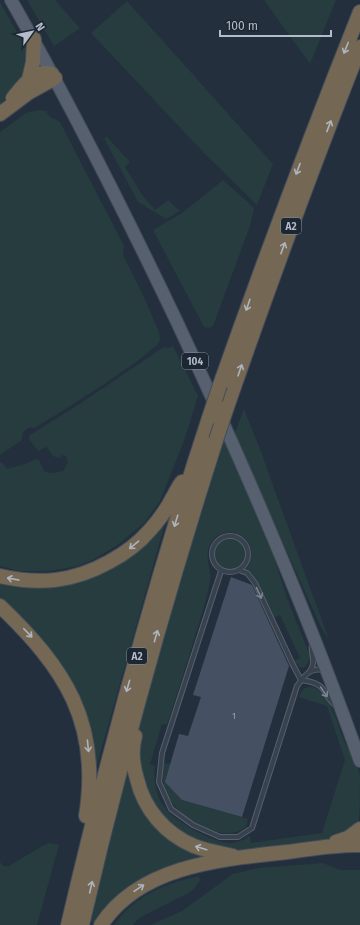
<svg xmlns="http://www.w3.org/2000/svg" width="360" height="925" font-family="'Fira Sans',sans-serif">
<rect width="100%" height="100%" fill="#242f3e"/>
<path fill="#263c3f" d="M27 0H55L80 28 54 46Z
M264 0H336L310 64Z
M127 1 273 164 257 205 205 154 91 33Z
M0 2 25 47 27 57 25 74 0 105Z
M39 110 46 111 50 117 60 122 124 246 123 255 144 297 159 332 160 340 157 345 140 359 106 383 59 413 34 428 31 427C24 430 22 432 22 440L0 455V132L26 113Z
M107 137 130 162 125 167 143 196 155 210 168 200 180 211 166 219 138 202 104 138Z
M223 180 254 208 250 226 213 326 209 328 204 327 153 230 182 213Z
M173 346 198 396 184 441 160 501 144 523 127 537 116 546 92 560 78 566 49 571H19L0 566V463L2 462 7 469 25 464 36 459 39 460 44 471C49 474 58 473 64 470L68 462 66 456 63 455 59 458 53 456 47 447 38 451 29 439 30 435 81 403 164 347 169 348Z
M244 409 261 452 329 640 321 627 234 435Z
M224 440 272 552 287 598 310 656V659L306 666 303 668 299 667 294 661 300 658 280 615 274 618 255 580 245 570C250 563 253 554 250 546 243 530 220 527 211 543 203 555 212 568 210 581 208 595 203 609 199 623 189 657 178 691 167 725L162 724 150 764 155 766C153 781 156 797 166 809 175 822 217 845 233 843 239 842 245 839 250 836L251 843 322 833 345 760 327 706 299 697C301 691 303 688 309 687 328 683 339 730 345 743 350 753 358 765 360 776 360 784 360 813 359 819 359 822 357 825 356 828L334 838 307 843 278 848 233 851 194 843 150 806 136 745 143 711 191 547Z
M158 526 164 527 95 772 85 723 0 602V581L58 585Z
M215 554a15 15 0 1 1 30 0a15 15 0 1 1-30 0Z
M168 763 170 764 182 800 248 819 246 827C229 838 217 833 200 825 176 813 158 793 164 764Z
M128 770 138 802 212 855 169 869 95 923 90 921Z
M50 843 59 845 37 925H0V862L3 866H9L44 845Z
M323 863 340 870H360V925H151L182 911 233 874 258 868Z
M199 876 200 880 199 882 192 891 139 918 133 925H114C134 896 166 883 199 876Z"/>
<path fill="#455162" d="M231 577 252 585 289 666 242 817 182 800 165 782 179 734 188 736 201 697 193 695Z"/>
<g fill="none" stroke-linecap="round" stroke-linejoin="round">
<g stroke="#565f6c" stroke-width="6">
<path id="service" d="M212 554a18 18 0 1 1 36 0a18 18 0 1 1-36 0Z
M239 570 247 573 255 583 293 665 301 680
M221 571 162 753 159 782 171 809 193 825 220 837H238L252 828 297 686C305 675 310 667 324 670
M310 671C317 660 310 655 312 644
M301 680C330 684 320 693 337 707"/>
</g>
<g stroke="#414a57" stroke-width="14">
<path id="primary" d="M11 0C71 105 125 213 177 322 244 465 307 611 360 761"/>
</g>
<g stroke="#434c59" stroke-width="16">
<path id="motorway" d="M29 79 33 62 34 39
M13 98C23 86 34 69 52 74
M0 114 28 93 55 78
M220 385C264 260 311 135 360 12
M227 407C269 286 313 166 360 47
M0 576C40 585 73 582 109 562 124 554 139 543 150 530 159 520 167 509 173 497 176 492 178 487 182 482
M0 606C65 668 101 723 86 816
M135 736C131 750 133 766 137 779 144 809 165 834 194 846 207 851 220 853 233 856
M336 842 348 838 360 829
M68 925C108 754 154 585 209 418
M82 925C120 761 165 600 216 440
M101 925C140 865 223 859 287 852 311 849 336 844 360 845"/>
</g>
<use href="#service" stroke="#38414e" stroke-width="4"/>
<use href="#primary" stroke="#56606e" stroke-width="12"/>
<use href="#motorway" stroke="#746855" stroke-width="14"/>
<g stroke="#434c59" stroke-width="16" stroke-linecap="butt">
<path id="motorway-bridge" d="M209 418 220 385
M216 440 227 407"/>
</g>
<use href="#motorway-bridge" stroke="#746855" stroke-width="14"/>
</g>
<defs><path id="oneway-shaft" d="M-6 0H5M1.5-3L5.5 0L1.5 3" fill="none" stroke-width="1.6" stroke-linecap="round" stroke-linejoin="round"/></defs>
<g stroke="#aeb4bd">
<use href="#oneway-shaft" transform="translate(346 48) rotate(112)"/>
<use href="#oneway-shaft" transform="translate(329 126) rotate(-69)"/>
<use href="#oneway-shaft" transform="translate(298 169) rotate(111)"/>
<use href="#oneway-shaft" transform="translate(283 248) rotate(-70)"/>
<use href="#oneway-shaft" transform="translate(248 305) rotate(109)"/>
<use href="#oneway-shaft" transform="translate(240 370) rotate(-71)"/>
<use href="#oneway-shaft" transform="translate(176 521) rotate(107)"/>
<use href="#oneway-shaft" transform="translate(134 545) rotate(140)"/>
<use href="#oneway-shaft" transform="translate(13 579) rotate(-170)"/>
<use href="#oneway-shaft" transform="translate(28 633) rotate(46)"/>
<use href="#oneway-shaft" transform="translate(156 636) rotate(-74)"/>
<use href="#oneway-shaft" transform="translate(128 686) rotate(106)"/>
<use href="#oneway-shaft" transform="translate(88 746) rotate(84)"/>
<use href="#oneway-shaft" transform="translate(201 848) rotate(-163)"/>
<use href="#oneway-shaft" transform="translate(91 887) rotate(-77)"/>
<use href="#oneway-shaft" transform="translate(139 888) rotate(-34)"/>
</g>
<g stroke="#7c8592">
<use href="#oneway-shaft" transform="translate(259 593) rotate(65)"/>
<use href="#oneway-shaft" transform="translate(324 692) rotate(56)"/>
</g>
<g text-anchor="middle" stroke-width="3" stroke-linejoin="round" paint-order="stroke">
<g font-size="9" fill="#98a1af">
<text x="234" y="719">1</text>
</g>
<g fill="#1d2633" stroke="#878f9c" stroke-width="1">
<rect x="281" y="218" width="20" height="16" rx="3"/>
<rect x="182" y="353" width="26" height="16" rx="3"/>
<rect x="127" y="648" width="20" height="16" rx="3"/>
</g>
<g font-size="10" font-weight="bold" fill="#b4bcc9">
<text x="291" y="230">A2</text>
<text x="195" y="365">104</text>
<text x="137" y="660">A2</text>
</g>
</g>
<g transform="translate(32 32) rotate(57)" stroke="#1d2633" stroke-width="3" paint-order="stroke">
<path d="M0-3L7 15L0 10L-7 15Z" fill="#b4bcc9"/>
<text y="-6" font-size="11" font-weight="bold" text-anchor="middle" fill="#b4bcc9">N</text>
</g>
<path d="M220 30v6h111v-6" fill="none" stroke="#b4bcc9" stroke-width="2"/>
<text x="226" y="30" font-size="12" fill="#b4bcc9" stroke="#1d2633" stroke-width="3" paint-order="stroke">100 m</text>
</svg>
